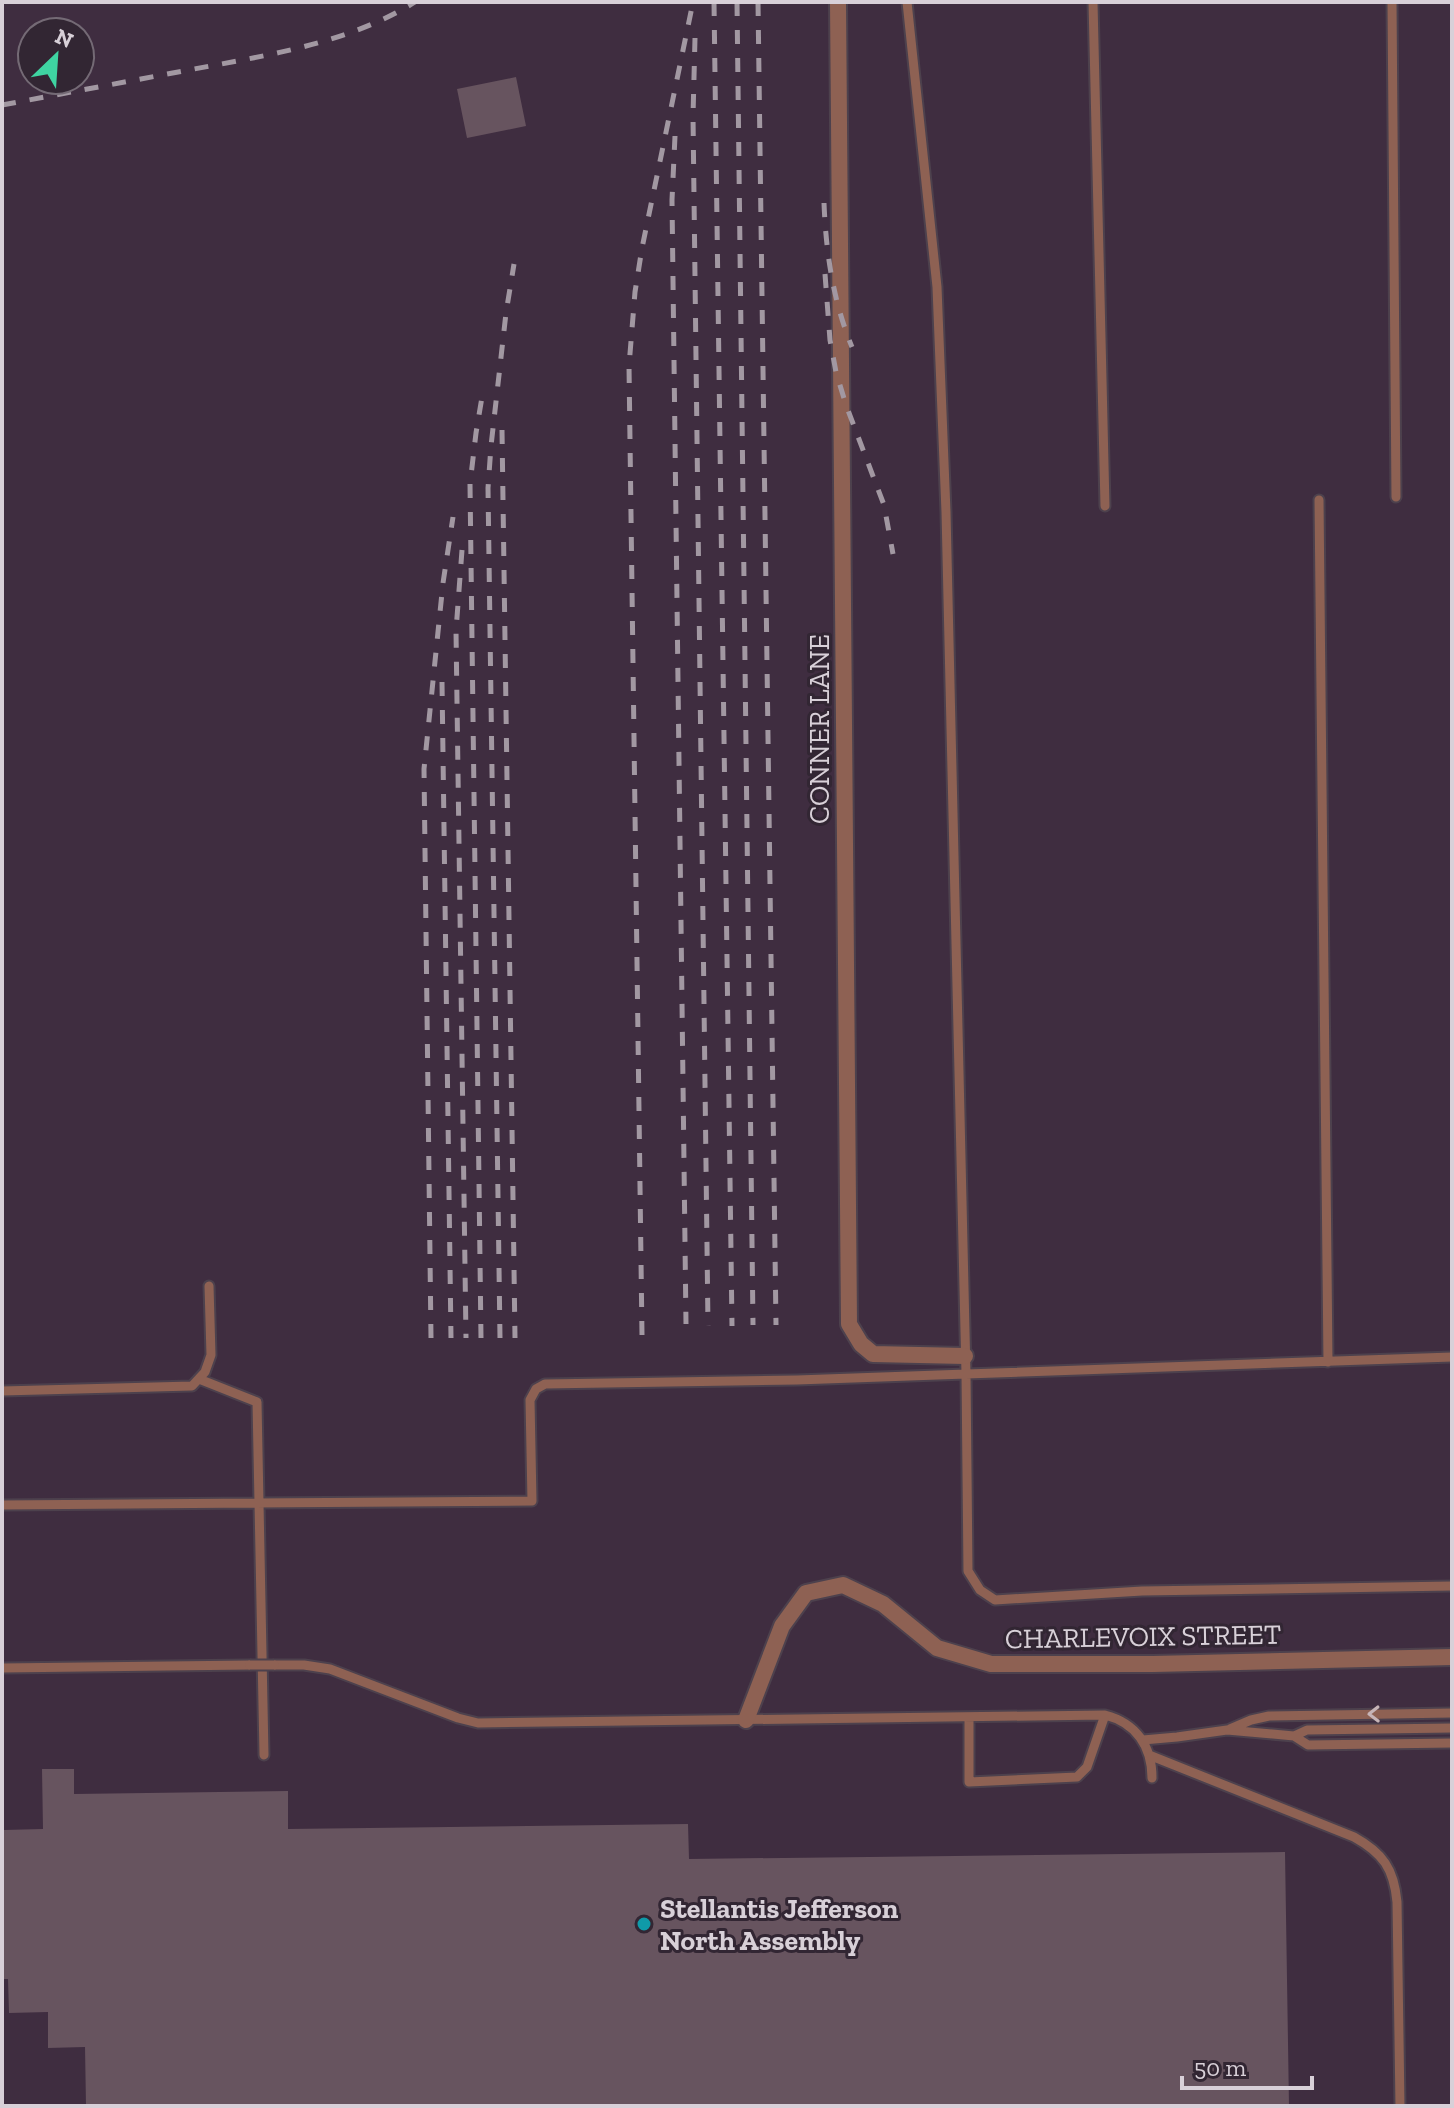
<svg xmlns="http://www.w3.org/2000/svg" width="1454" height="2108" font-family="'Zilla Slab',serif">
<rect width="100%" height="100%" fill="#322633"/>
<path fill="#3f2d40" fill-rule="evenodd" d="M2 2H1452V2106H2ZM32 32H80V80H32Z"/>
<path fill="#67545f" d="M516 77 526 126 467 138 457 89Z
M42 1769H74V1794L288 1791V1829L688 1824 689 1859 1285 1852 1289 2106H86L85 2047 48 2048V2012L9 2013 8 1979H2L4 1830 43 1829Z"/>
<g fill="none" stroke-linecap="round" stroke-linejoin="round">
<g stroke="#4d414d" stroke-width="13">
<path id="lane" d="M1093 2 1105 506
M1392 2 1396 497
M1319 500 1328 1362
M1452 1357 966 1374 968 1571 980 1590 995 1600 1142 1591 1452 1586
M199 1379 257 1402 264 1755
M2 1391 192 1386 205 1372 211 1355 209 1286
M2 1505 532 1501 530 1400 536 1389 545 1384 797 1380 966 1374 946 512 940 363 937 287 907 2
M274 1665H304L330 1669 458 1718 478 1723 1105 1715C1136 1723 1152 1746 1152 1778
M2 1668 250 1665
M969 1717V1782L1077 1777 1087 1767 1105 1715
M1230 1729 1251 1720 1269 1716 1452 1713
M1294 1736 1308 1745 1452 1743
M1143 1740 1177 1737 1227 1730 1294 1736 1307 1730 1452 1728
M1149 1755 1354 1837C1383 1853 1394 1869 1397 1902L1400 2106"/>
</g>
<g stroke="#4d414d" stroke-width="20">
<path id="street" d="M838 2 849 1324 861 1344 873 1354 965 1356
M746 1720 782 1626 806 1593 843 1585 883 1604 937 1648 991 1664H1153L1452 1657"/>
</g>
<use href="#lane" stroke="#8e6153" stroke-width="9"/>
<use href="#street" stroke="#8e6153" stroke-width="16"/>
<path stroke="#a298a2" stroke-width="5" stroke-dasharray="14 14" stroke-linecap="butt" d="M714 2 732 1326
M737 2 753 1325
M758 2 776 1325
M695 38 693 116 708 1326
M2 105C66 93 130 81 194 69 269 55 349 43 415 2
M675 136 672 200 686 1324
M824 203C826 253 833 301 852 347
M825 274 830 340 836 372 846 405 884 505 893 554
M502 430 515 1338
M462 550 456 631 466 1338
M442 682 451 1338
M642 1335 629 366 635 292 642 248 693 2
M431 1338 424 769 443 583 453 517
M481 1338 470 484 476 433 482 397
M500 1338 488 488 491 446 506 313 514 264"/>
<g stroke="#4d414d" stroke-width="13" stroke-linecap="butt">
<path id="lane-bridge" d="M250 1665H274"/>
</g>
<use href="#lane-bridge" stroke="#8e6153" stroke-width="9"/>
</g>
<defs><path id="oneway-chevron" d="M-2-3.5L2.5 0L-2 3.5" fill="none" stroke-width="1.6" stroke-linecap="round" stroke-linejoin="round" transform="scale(2)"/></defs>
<use stroke="#c6b4b7" href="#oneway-chevron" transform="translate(1374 1714) rotate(179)"/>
<circle fill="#0f9aa8" stroke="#322633" stroke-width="3" cx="644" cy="1924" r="8"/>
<g text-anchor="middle" stroke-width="6" stroke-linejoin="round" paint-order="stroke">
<g font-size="28" fill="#d8d0d8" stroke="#322633">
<text transform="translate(819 729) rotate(-90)" y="10">CONNER LANE</text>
<text transform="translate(1143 1636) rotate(-1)" y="10">CHARLEVOIX STREET</text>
</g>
<g font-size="28" font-weight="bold" fill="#d8d0d8" stroke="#322633" text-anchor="start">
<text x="660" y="1918">Stellantis Jefferson<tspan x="660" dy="32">North Assembly</tspan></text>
</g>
</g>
<rect width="1454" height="2108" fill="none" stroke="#d8d0d8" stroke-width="8"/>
<g transform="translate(56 56) rotate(25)"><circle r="38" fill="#322633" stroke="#746a75" stroke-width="2"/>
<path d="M0-6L14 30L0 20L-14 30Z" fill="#3fd4a2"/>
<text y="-12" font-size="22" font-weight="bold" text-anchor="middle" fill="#d8d0d8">N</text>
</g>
<path d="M1182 2076v12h130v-12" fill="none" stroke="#d8d0d8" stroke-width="4"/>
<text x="1194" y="2076" font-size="24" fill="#d8d0d8" stroke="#322633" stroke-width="6" paint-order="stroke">50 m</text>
</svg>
